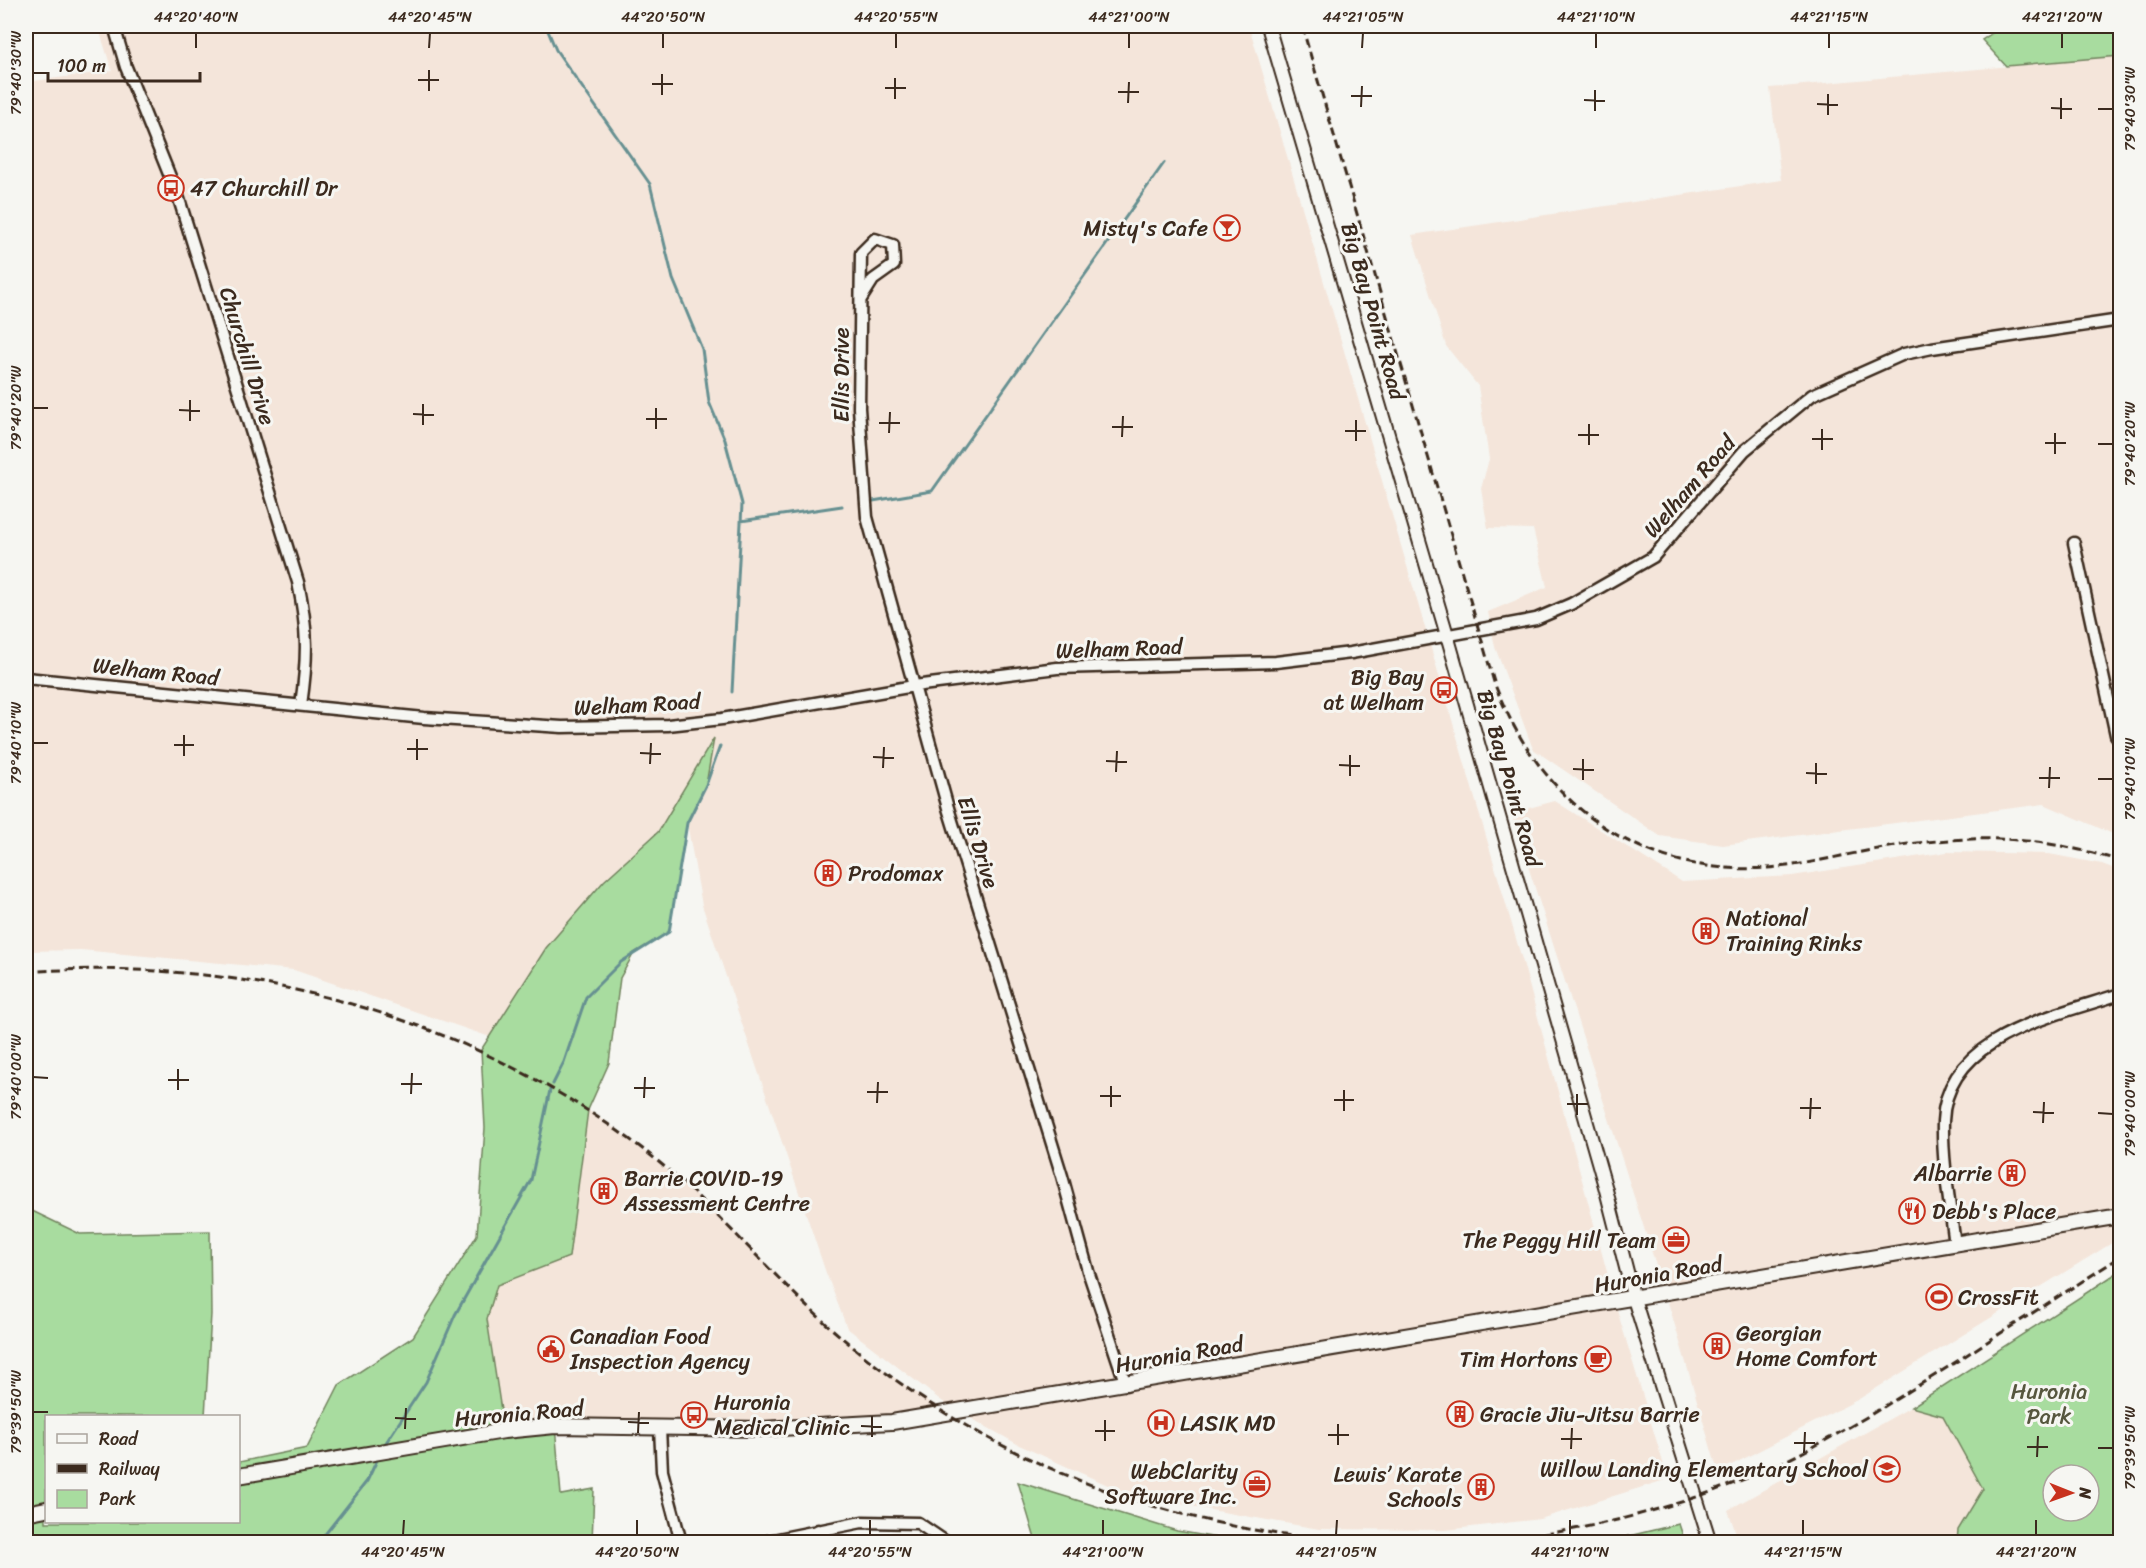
<svg xmlns="http://www.w3.org/2000/svg" width="2146" height="1568" font-family="Sriracha,sans-serif">
<rect width="100%" height="100%" fill="#f6f6f2"/>
<filter id="ink" filterUnits="userSpaceOnUse"><feTurbulence type="fractalNoise" baseFrequency=".0167" numOctaves="2"/><feDisplacementMap in="SourceGraphic" scale="12" xChannelSelector="R" yChannelSelector="G"/><feConvolveMatrix kernelMatrix="1 2 1 2 8 2 1 2 1" color-interpolation-filters="sRGB"/></filter>
<g filter="url(#ink)">
<path fill="#f4e5da" d="M98 26H1249L1524 966 1620 1320 1668 1479 1540 1519 1446 1530 1319 1529 1211 1510 1123 1492 1019 1445 947 1405 847 1328 825 1270 702 905 687 823 706 785 713 740 658 832 604 881 546 948 490 1037 294 970 81 950 26 951V82L112 71Z
M2120 56V837L2044 804 1723 845 1660 836 1533 749 1495 647 1488 612 1547 587 1533 529 1488 528 1481 489 1489 459 1478 386 1446 346 1412 235 1781 180 1770 88Z
M1555 801 1682 882 1792 876 1947 852 2049 854 2102 864 2120 871V1238L1859 1399 1718 1472 1671 1312 1511 813Z
M588 1110 628 1138 691 1189 810 1308 861 1354 946 1414 892 1422 504 1431 487 1319 497 1285 569 1257Z
M1911 1407 1943 1415 1983 1489 1958 1529 1957 1542H1739L1728 1510Z"/>
<path fill="#a8dc9f" stroke="#72835e" stroke-width="1.5" fill-rule="evenodd" d="M2003 26H2120V56L2006 66 1982 40Z
M714 738 706 785 687 823 669 932 634 953 620 978 609 1063 588 1110 569 1257 497 1285 487 1319 504 1430 555 1426 561 1495 594 1489 592 1542H26V1208L80 1234 210 1231 211 1314 205 1416H46V1522H238L239 1462 307 1448 339 1385 413 1337 477 1235 485 1128 481 1050 546 948 604 881 658 832Z
M2120 1271V1542H1957L1958 1530 1983 1489 1943 1416 1911 1407ZM2053 1475H2089V1511H2053Z
M1018 1482 1177 1531 1241 1542H1036Z
M1679 1524 1685 1542H1604Z"/>
<g fill="none" stroke-linecap="round" stroke-linejoin="round">
<path stroke="#669091" stroke-width="3" d="M546 26 556 50 650 184 673 279 702 349 709 402 725 440 742 504 732 692
M873 501 932 491 1164 163
M741 521 842 506
M553 1084 564 1062 586 997 621 962 669 932 687 823 706 785 720 746
M383 1447 426 1382 455 1315 531 1180 550 1090
M319 1542 367 1481 378 1458"/>
<g stroke="#3b2a1e" stroke-width="15">
<path id="minor" d="M114 26 126 67 179 199 298 582C308 631 308 656 301 705
M861 299 873 280 894 265 893 245 875 239 861 253 859 408 867 517 948 808 1062 1176 1088 1271 1126 1385
M2074 543 2116 735 2120 740
M26 678 424 718 562 727 668 725 722 719 914 686 1057 668 1276 662 1351 653 1536 619 1571 604 1653 557 1744 451 1812 395 1904 354 1932 348 2120 320
M1955 1245C1950 1204 1942 1162 1943 1121 1946 1035 2056 1016 2120 994
M660 1428 662 1471 681 1542
M818 1530 823 1542
M763 1542 862 1522 918 1523 946 1542"/>
</g>
<g stroke="#3b2a1e" stroke-width="16">
<path id="tertiary" d="M1268 26 1447 635 1605 1186 1634 1299 1710 1542"/>
</g>
<g stroke="#3b2a1e" stroke-width="18">
<path id="secondary" d="M238 1476 504 1431 555 1426 762 1429 892 1422 2120 1216
M26 1513 46 1509"/>
</g>
<use href="#minor" stroke="#f6f6f2" stroke-width="10"/>
<use href="#tertiary" stroke="#f6f6f2" stroke-width="12"/>
<use href="#secondary" stroke="#f6f6f2" stroke-width="14"/>
<path stroke="#3b2a1e" stroke-width="3" stroke-dasharray="9 4.5" stroke-linecap="butt" d="M1302 26 1494 682C1538 800 1636 877 1766 868 1803 866 1841 855 1878 849 1909 843 1941 840 1972 839 2021 837 2074 846 2120 861
M26 972C240 956 449 1010 625 1136 703 1191 761 1266 832 1329 975 1456 1158 1527 1347 1542
M1477 1542C1578 1534 1674 1510 1766 1470 1830 1441 1889 1404 1948 1367 2005 1330 2063 1294 2120 1257"/>
</g>
</g>
<path fill="none" stroke="#3b2a1e" stroke-width="2" d="M196 48V33M429 48 430 33M663 48V33M896 48V33M1129 48V33M1362 48 1363 33M1596 48V33M1829 48V33M2062 48V33M33 73H48M418 80H439M652 84H673M885 88H906M429 91V70M1118 92H1139M662 95V74M1351 96H1372M895 99V78M1584 100 1605 101M1128 103 1129 82M1817 104 1838 105M1361 107 1362 86M2051 108 2072 109M2098 109H2113M1595 111V90M1828 115V94M2061 119V98M33 408H48M179 410 200 411M413 414 434 415M646 419H667M190 421V400M879 423H900M423 425V404M1112 427H1133M656 429V408M1345 431H1366M889 433 890 412M1578 435H1599M1122 437 1123 416M1812 439H1833M1356 441V420M2045 443H2066M2098 444H2113M1589 445V424M1822 450V429M2055 454V433M33 743H48M174 745H194M407 749H428M640 753 661 754M184 756V735M873 757 894 758M417 760V739M1106 761 1127 762M650 764 651 743M1339 765 1360 766M883 768 884 747M1573 769 1594 770M1116 772 1117 751M1806 773 1827 774M1350 776V755M2039 778H2060M2098 779H2113M1583 780V759M1816 784V763M2049 788 2050 767M33 1077 48 1078M168 1080H189M401 1084H422M634 1088H655M178 1090V1069M867 1092H888M411 1094 412 1073M1100 1096H1121M644 1098 645 1077M1334 1100H1354M877 1103 878 1082M1567 1104H1588M1111 1107V1086M1800 1108H1821M1344 1111V1090M2033 1112 2054 1113M2098 1113 2113 1114M1577 1115V1094M1810 1119 1811 1098M2043 1123 2044 1102M33 1412H48M395 1418 416 1419M628 1422 649 1423M861 1426 882 1427M405 1429 406 1408M1095 1431H1115M638 1433 639 1412M1328 1435H1349M872 1437V1416M1561 1439H1582M1105 1441V1420M1794 1443H1815M1338 1445V1424M2027 1447H2048M2098 1448H2113M1571 1449 1572 1428M1804 1453 1805 1432M2037 1457 2038 1436M403 1535 404 1520M637 1535V1520M870 1535V1520M1103 1535V1520M1336 1535 1337 1520M1570 1535V1520M1803 1535V1520M2036 1535V1520"/>
<defs>
<g id="bus-ring" transform="scale(1.35)"><circle r="9.5" fill="#f6f6f2" stroke="#c8321e" stroke-width="1.5"/><path d="M-5-6H5V4H4V6H2V4H-2V6H-4V4H-5ZM-3.5-4V0h7V-4ZM-3.5 1.2v1.5H-2V1.2ZM2 1.2v1.5H3.5V1.2Z" fill="#c8321e"/></g>
<g id="bar-ring" transform="scale(1.35)"><circle r="9.5" fill="#f6f6f2" stroke="#c8321e" stroke-width="1.5"/><path d="M-6-5H6L.8 .8V4.5H3.5V6h-7V4.5H-.8V.8Z" fill="#c8321e"/></g>
<g id="building-ring" transform="scale(1.35)"><circle r="9.5" fill="#f6f6f2" stroke="#c8321e" stroke-width="1.5"/><path d="M-4-6H4V6H1V3H-1V6H-4ZM-2.5-4.3h1.7v1.8h-1.7ZM.8-4.3h1.7v1.8H.8ZM-2.5-1h1.7V.8h-1.7ZM.8-1h1.7V.8H.8Z" fill="#c8321e"/></g>
<g id="restaurant-ring" transform="scale(1.35)"><circle r="9.5" fill="#f6f6f2" stroke="#c8321e" stroke-width="1.5"/><path d="M-5-6h1v4h1v-4h1v4h1v-4h1v5L-1.5 .5V6h-2V.5L-5-1ZM5-6V6H3V1.5H1.5Q1.5-4 5-6Z" fill="#c8321e"/></g>
<g id="office-ring" transform="scale(1.35)"><circle r="9.5" fill="#f6f6f2" stroke="#c8321e" stroke-width="1.5"/><path d="M-6-3h4V-5.5h4V-3h4V5H-6ZM-1-4.5V-3h2v-1.5ZM-6 0V1H6V0Z" fill="#c8321e"/></g>
<g id="stadium-ring" transform="scale(1.35)"><circle r="9.5" fill="#f6f6f2" stroke="#c8321e" stroke-width="1.5"/><path d="M0-5a6.5 5 0 1 0 0 10a6.5 5 0 1 0 0-10ZM-3.5-1.8h7v3.6h-7Z" fill="#c8321e"/></g>
<g id="civic-ring" transform="scale(1.35)"><circle r="9.5" fill="#f6f6f2" stroke="#c8321e" stroke-width="1.5"/><path d="M-.6-6.5H3V-4.5H.6V-3L4-1V1h2V6H-6V1h2V-1L-.6-3ZM-1.2 2.5V6h2.4V2.5Z" fill="#c8321e"/></g>
<g id="cafe-ring" transform="scale(1.35)"><circle r="9.5" fill="#f6f6f2" stroke="#c8321e" stroke-width="1.5"/><path d="M-5.5-4.5H6V0H3Q3 3.5 0 3.5H-2.5Q-5.5 3.5-5.5 0ZM3-3.2v2h1.7v-2ZM-6 4.5H4V6H-6Z" fill="#c8321e"/></g>
<g id="hospital-ring" transform="scale(1.35)"><circle r="9.5" fill="#f6f6f2" stroke="#c8321e" stroke-width="1.5"/><path d="M-5-5h3v3.5h4V-5h3V5h-3V1.5h-4V5h-3Z" fill="#c8321e"/></g>
<g id="school-ring" transform="scale(1.35)"><circle r="9.5" fill="#f6f6f2" stroke="#c8321e" stroke-width="1.5"/><path d="M0-5L7-2L0 1L-7-2ZM-4 1L0 2.5L4 1V4Q0 6-4 4Z" fill="#c8321e"/></g>
</defs>
<g fill-rule="evenodd">
<use href="#bus-ring" x="171" y="188"/>
<use href="#bar-ring" x="1227" y="228"/>
<use href="#bus-ring" x="1444" y="690"/>
<use href="#building-ring" x="828" y="873"/>
<use href="#building-ring" x="1706" y="931"/>
<use href="#building-ring" x="2012" y="1173"/>
<use href="#building-ring" x="604" y="1191"/>
<use href="#restaurant-ring" x="1912" y="1211"/>
<use href="#office-ring" x="1676" y="1240"/>
<use href="#stadium-ring" x="1939" y="1297"/>
<use href="#building-ring" x="1717" y="1346"/>
<use href="#civic-ring" x="551" y="1349"/>
<use href="#cafe-ring" x="1598" y="1359"/>
<use href="#building-ring" x="1460" y="1414"/>
<use href="#bus-ring" x="694" y="1415"/>
<use href="#hospital-ring" x="1161" y="1423"/>
<use href="#school-ring" x="1887" y="1469"/>
<use href="#office-ring" x="1257" y="1484"/>
<use href="#building-ring" x="1481" y="1487"/>
</g>
<g text-anchor="middle" stroke-width="6" stroke-linejoin="round" paint-order="stroke">
<g font-size="22" fill="#3b2a1e" stroke="#f6f6f2" text-anchor="start">
<text x="190" y="196">47 Churchill Dr</text>
<text x="1208" y="236" text-anchor="end">Misty's Cafe</text>
<text x="1424" y="685" text-anchor="end">Big Bay<tspan x="1424" dy="25">at Welham</tspan></text>
<text x="848" y="881">Prodomax</text>
<text x="1726" y="926">National<tspan x="1726" dy="25">Training Rinks</tspan></text>
<text x="1992" y="1181" text-anchor="end">Albarrie</text>
<text x="624" y="1186">Barrie COVID-19<tspan x="624" dy="25">Assessment Centre</tspan></text>
<text x="1932" y="1219">Debb's Place</text>
<text x="1656" y="1248" text-anchor="end">The Peggy Hill Team</text>
<text x="1958" y="1305">CrossFit</text>
<text x="1736" y="1341">Georgian<tspan x="1736" dy="25">Home Comfort</tspan></text>
<text x="570" y="1344">Canadian Food<tspan x="570" dy="25">Inspection Agency</tspan></text>
<text x="1578" y="1367" text-anchor="end">Tim Hortons</text>
<text x="714" y="1410">Huronia<tspan x="714" dy="25">Medical Clinic</tspan></text>
<text x="1480" y="1422">Gracie Jiu-Jitsu Barrie</text>
<text x="1180" y="1431">LASIK MD</text>
<text x="1868" y="1477" text-anchor="end">Willow Landing Elementary School</text>
<text x="1238" y="1479" text-anchor="end">WebClarity<tspan x="1238" dy="25">Software Inc.</tspan></text>
<text x="1462" y="1482" text-anchor="end">Lewis’ Karate<tspan x="1462" dy="25">Schools</tspan></text>
</g>
<g font-size="22" fill="#3b2a1e" stroke="#f6f6f2">
<text transform="translate(1374 311) rotate(74)" y="8">Big Bay Point Road</text>
<text transform="translate(248 356) rotate(73)" y="8">Churchill Drive</text>
<text transform="translate(841 375) rotate(-90)" y="8">Ellis Drive</text>
<text transform="translate(1689 486) rotate(-49)" y="8">Welham Road</text>
<text transform="translate(1119 648) rotate(-2)" y="8">Welham Road</text>
<text transform="translate(156 671) rotate(6)" y="8">Welham Road</text>
<text transform="translate(637 704) rotate(-3)" y="8">Welham Road</text>
<text transform="translate(1510 778) rotate(74)" y="8">Big Bay Point Road</text>
<text transform="translate(979 842) rotate(73)" y="8">Ellis Drive</text>
<text transform="translate(1658 1274) rotate(-10)" y="8">Huronia Road</text>
<text transform="translate(1179 1354) rotate(-10)" y="8">Huronia Road</text>
<text transform="translate(519 1413) rotate(-5)" y="8">Huronia Road</text>
</g>
<g font-size="22" fill="#56563e" stroke="#f6f6f2">
<text x="2049" y="1399">Huronia<tspan x="2049" dy="25">Park</tspan></text>
</g>
</g>
<rect width="2146" height="1568" fill="none" stroke="#f6f6f2" stroke-width="66"/>
<rect x="45" y="1415" width="195" height="108" fill="#f6f6f2" stroke="#aba49d" stroke-width="1.5"/>
<rect x="57" y="1434" width="30" height="9" fill="#f6f6f2" stroke="#aba49d" stroke-width="1.5"/>
<text x="99" y="1445" font-size="18" fill="#3b2a1e">Road</text>
<rect x="57" y="1464" width="30" height="9" fill="#3b2a1e" stroke="#aba49d" stroke-width="1.5"/>
<text x="99" y="1475" font-size="18" fill="#3b2a1e">Railway</text>
<rect x="57" y="1490" width="30" height="18" fill="#a8dc9f" stroke="#aba49d" stroke-width="1.5"/>
<text x="99" y="1505" font-size="18" fill="#3b2a1e">Park</text>
<g transform="translate(2071 1493) rotate(91)"><circle r="28" fill="#f6f6f2" stroke="#aba49d" stroke-width="1.5"/>
<path d="M0-4.5L10 22L0 15L-10 22Z" fill="#c8321e"/>
<text y="-9" font-size="16" font-weight="bold" text-anchor="middle" fill="#3b2a1e">N</text>
</g>
<path d="M48 72v9h152v-9" fill="none" stroke="#3b2a1e" stroke-width="3"/>
<text x="57" y="72" font-size="18" fill="#3b2a1e" stroke="#f6f6f2" stroke-width="4.5" paint-order="stroke">100 m</text>
<rect x="33" y="33" width="2080" height="1502" fill="none" stroke="#3b2a1e" stroke-width="2"/>
<g font-size="15" text-anchor="middle" fill="#3b2a1e">
<text x="196" y="22">44°20'40"N</text>
<text x="430" y="22">44°20'45"N</text>
<text x="663" y="22">44°20'50"N</text>
<text x="896" y="22">44°20'55"N</text>
<text x="1129" y="22">44°21'00"N</text>
<text x="1363" y="22">44°21'05"N</text>
<text x="1596" y="22">44°21'10"N</text>
<text x="1829" y="22">44°21'15"N</text>
<text x="2062" y="22">44°21'20"N</text>
<text transform="translate(16 73) rotate(-90)" y="5">79°40'30"W</text>
<text transform="translate(2130 109) rotate(-90)" y="5">79°40'30"W</text>
<text transform="translate(16 408) rotate(-90)" y="5">79°40'20"W</text>
<text transform="translate(2130 444) rotate(-90)" y="5">79°40'20"W</text>
<text transform="translate(16 743) rotate(-90)" y="5">79°40'10"W</text>
<text transform="translate(2130 779) rotate(-90)" y="5">79°40'10"W</text>
<text transform="translate(16 1077) rotate(-90)" y="5">79°40'00"W</text>
<text transform="translate(2130 1114) rotate(-90)" y="5">79°40'00"W</text>
<text transform="translate(16 1412) rotate(-90)" y="5">79°39'50"W</text>
<text transform="translate(2130 1448) rotate(-90)" y="5">79°39'50"W</text>
<text x="403" y="1557">44°20'45"N</text>
<text x="637" y="1557">44°20'50"N</text>
<text x="870" y="1557">44°20'55"N</text>
<text x="1103" y="1557">44°21'00"N</text>
<text x="1336" y="1557">44°21'05"N</text>
<text x="1570" y="1557">44°21'10"N</text>
<text x="1803" y="1557">44°21'15"N</text>
<text x="2036" y="1557">44°21'20"N</text>
</g>
</svg>
